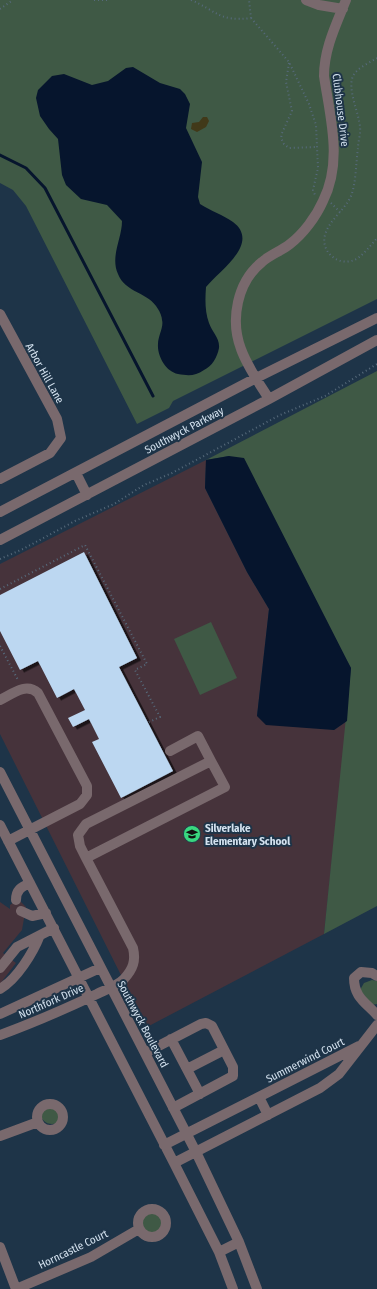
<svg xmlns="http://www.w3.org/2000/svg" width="377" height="1289" font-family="'Fira Sans Condensed',sans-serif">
<defs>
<filter id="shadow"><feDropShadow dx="4" dy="2.5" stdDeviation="0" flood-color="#0009"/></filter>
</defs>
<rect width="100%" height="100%" fill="#1e3448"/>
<path fill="#46333b" d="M206 460 205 488 247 572 269 609 257 716 334 730 347 721 324 934 147 1027 0 734V564Z
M18 899 26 907 22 930 3 953 16 963 0 984V902L10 909V905Z"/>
<path fill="#3f5945" d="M0 0H377V299L173 401 169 408 137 424 26 206 13 190 0 183Z
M377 371V906L324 934 351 668 229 456 206 460Z
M211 622 237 678 200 695 174 639Z
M372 980 377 981V1004L372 1005 360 990 364 983Z
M40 1112a12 12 0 1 1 24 0a12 12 0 1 1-24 0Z
M139 1224a12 12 0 1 1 24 0a12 12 0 1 1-24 0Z"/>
<path fill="#413919" d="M203 117H207L209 121 206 127 197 132 191 129 192 123 199 122Z"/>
<path fill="#06152d" d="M133 67 160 83 180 89 185 94 190 104 186 128 202 162 198 197 200 204C211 211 223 215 233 222 261 243 219 271 206 287 205 300 205 312 209 323 212 332 220 338 219 348 217 358 212 366 204 370 195 376 189 376 178 374 166 372 157 356 158 344 158 336 164 327 162 320 162 317 160 312 158 309 149 292 125 293 118 274 110 256 122 239 122 221L107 205 81 199 66 185 62 175 58 139 49 129 40 116 36 98 38 90 52 76 64 74 92 85 108 81 126 68Z
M229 456 244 458 351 668 347 721 334 730 266 725 257 716 269 609 247 572 205 488 206 460Z"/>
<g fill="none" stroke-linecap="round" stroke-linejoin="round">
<path stroke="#06152d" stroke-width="3" d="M0 155 26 168 45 188 153 396"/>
</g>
<path fill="#bcd7f1" filter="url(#shadow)" d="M84 552 137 658 119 667 173 771 121 798 92 742 99 739 89 719 73 727 68 718 85 710 74 689 57 698 38 661 20 670 0 631V595Z"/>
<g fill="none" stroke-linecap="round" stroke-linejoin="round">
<path stroke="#566a7b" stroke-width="2" stroke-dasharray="1 3" stroke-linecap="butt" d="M94 0H108
M191 0C217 11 219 22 251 18L249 0
M0 9 13 0
M251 18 289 62 309 104 316 125 318 168 313 190 315 195
M377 58C369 63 357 68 353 76 347 89 359 113 360 127 361 134 358 141 358 148 356 162 356 184 351 196 345 210 329 220 325 235 320 253 341 269 358 258 365 253 371 245 377 238
M289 63 286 82 292 111 282 133 281 138 284 144 289 148 317 147
M331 203 340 212
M0 559 23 549 75 521 114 504 144 485 172 473 280 415 325 396 377 364
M0 589 85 545 147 664 135 670 160 717 149 722
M0 646 18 680"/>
<path stroke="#79696d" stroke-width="10" d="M306 0 319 5 343 9
M0 314 57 419 61 438 50 453 0 479
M269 399C259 383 247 366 241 349 230 320 237 282 262 262 270 255 281 251 290 244 303 234 316 217 323 201 343 161 330 117 324 76 324 49 336 25 346 0
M76 473 87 495
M0 512 256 378 377 318
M0 540 269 399 377 340
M0 700C12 694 26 682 38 693L87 786V795L80 804 8 841
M170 751 198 736 211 761
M0 772 196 1152 239 1242 257 1289
M0 825 174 1163 219 1252 233 1289
M16 900C16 890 21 887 30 883
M21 911 32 916 46 913
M0 968 17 947 54 928
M377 976 372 973 361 972 354 978C354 997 365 1002 377 1015
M0 989C17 979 33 953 40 935
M0 1014 100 968
M0 1035C33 1023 65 1009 97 994 105 990 117 986 124 979 133 969 136 961 133 948L86 858 80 846 78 835 86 824 211 761 225 787 86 858
M171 1039 200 1094
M145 1053 201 1024 206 1023 212 1026 233 1067V1076L173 1108
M187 1069 224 1050
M259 1097 268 1115
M37 1117a13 13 0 1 1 26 0a13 13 0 1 1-26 0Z
M0 1136 38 1122
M164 1145 359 1046
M174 1163 320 1088 339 1074 377 1025
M138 1223a14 14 0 1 1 28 0a14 14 0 1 1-28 0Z
M0 1247 16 1289 91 1257 139 1229
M219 1252 239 1242"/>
</g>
<defs>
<g id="school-disc" transform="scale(0.9)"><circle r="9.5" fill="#39d87f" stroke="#1e3448"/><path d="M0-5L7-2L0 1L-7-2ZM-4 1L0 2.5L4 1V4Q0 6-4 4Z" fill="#111"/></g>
</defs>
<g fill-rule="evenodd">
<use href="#school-disc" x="192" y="834"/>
</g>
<g text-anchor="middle" stroke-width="4" stroke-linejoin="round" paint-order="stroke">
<g font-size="11" fill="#d4e2ef" stroke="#1e3448">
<text transform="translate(341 110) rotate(83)" y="4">Clubhouse Drive</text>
<text transform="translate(45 373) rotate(61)" y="4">Arbor Hill Lane</text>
<text transform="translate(184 430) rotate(-28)" y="4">Southwyck Parkway</text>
<text transform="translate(51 1001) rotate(-24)" y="4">Northfork Drive</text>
<text transform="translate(143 1024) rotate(62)" y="4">Southwyck Boulevard</text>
<text transform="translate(305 1060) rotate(-27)" y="4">Summerwind Court</text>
<text transform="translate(73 1249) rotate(-26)" y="4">Horncastle Court</text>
</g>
<g font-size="11" font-weight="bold" fill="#d4e2ef" stroke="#1e3448" text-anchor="start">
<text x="205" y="832">Silverlake<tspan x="205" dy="13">Elementary School</tspan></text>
</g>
</g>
</svg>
